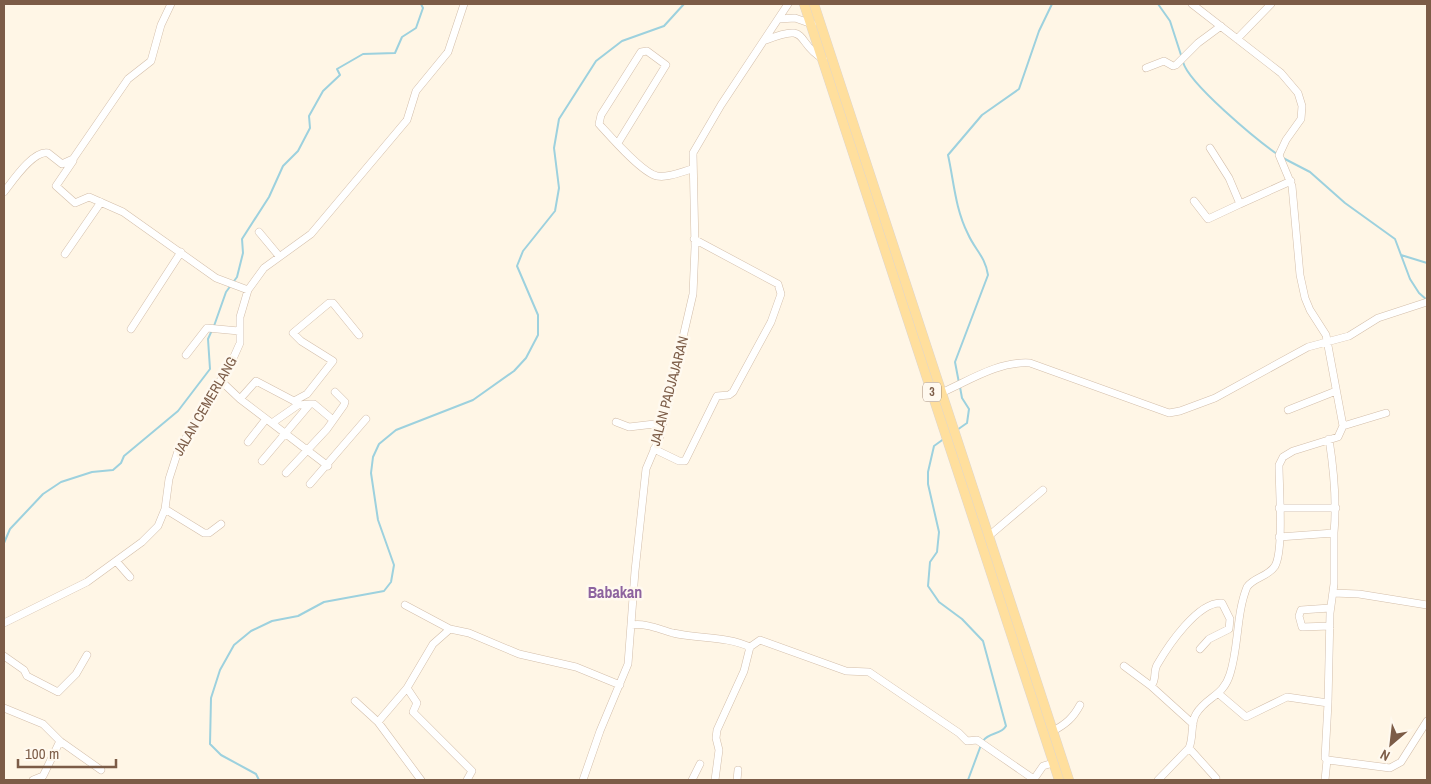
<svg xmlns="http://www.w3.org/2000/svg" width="1431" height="784" font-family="'Archivo Narrow',sans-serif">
<rect width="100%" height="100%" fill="#fff6e6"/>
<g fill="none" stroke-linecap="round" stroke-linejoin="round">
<path stroke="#9dd1de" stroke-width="2" d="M1158 4 1170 21 1181 55
M1183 62C1189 84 1257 140 1277 154
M1283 158 1310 172 1345 203 1395 239 1410 279 1419 293 1427 300
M1401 255 1427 263
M214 326 226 292 237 277 243 253 242 239 269 197 283 166 298 151 310 128 309 116 323 91 340 75 337 69 363 54 395 53 402 37 416 28 423 8 421 4
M959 383 955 362 988 275C985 256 975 250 968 234 955 208 954 182 948 155L982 115 1019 89 1039 31 1052 4
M957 430 967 423 969 409 962 398 960 387
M945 438 934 446 928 472V484L939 532 937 552 930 562 928 586 939 602 962 619 983 641 1006 726C1001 735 989 732 983 741
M4 543 10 529 43 494 61 482 92 472 113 470 121 463 124 456 178 411 210 369 208 339 212 330
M259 780 256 774 221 755 210 744 211 698 220 670 234 645 251 631 272 621 298 616 324 602 384 591 391 582 394 565 378 520 371 473 373 457 379 444 396 430 473 400 514 371 526 358 538 335V315L517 266 523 251 555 211 559 188 554 148 559 119 596 61 622 41 664 26 684 4
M968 780 981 745"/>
<g stroke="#d3beaa" stroke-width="8">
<path id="minor" d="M779 19 795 18 812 24
M1237 39 1271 4
M766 40C811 22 794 42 823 59
M1146 68 1164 61 1173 66 1176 65 1198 43 1221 26
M618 143 666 65 647 51 641 52 601 115 599 124C610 136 642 173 657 176 668 178 681 172 692 169
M1210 148 1229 178 1240 204 1291 181
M73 161 56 186 75 203 89 197 123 212 216 278 248 290
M4 192C12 182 33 150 48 153L62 164 73 159 128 79 151 61 161 25 171 4
M1194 201 1208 219 1240 204
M259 232 279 256
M65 254 101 202
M131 329 181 252
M186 355 207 328 239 331
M221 381 240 399 328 466
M943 392C970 380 999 361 1030 363L1169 413 1180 411 1215 398 1308 347 1349 336 1378 318 1427 302
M240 399 256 381 294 401 307 394 333 361 301 341 293 333 329 303H333L359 335
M1288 410 1336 391
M616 422 629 427 663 423
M272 423 298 405 310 404
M1343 426 1386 413
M1329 439C1334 471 1337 501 1334 533
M248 442 266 419
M654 449 679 461H685L717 396 729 395 733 392 771 322 781 294 778 284 694 239
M262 461 310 404H314L333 420
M286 473 327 429 344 405 345 402 335 392
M310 484 366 419
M1279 508H1336
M165 509 204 533H209L221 524
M990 535 1043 490
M1279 537 1334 533V584L1330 613 1328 703
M116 561 130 577
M1333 593 1359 594 1427 605
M405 605 450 629
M1330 608 1301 610 1299 616 1302 627 1330 626
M4 623 87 582 142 542 158 526 165 509 169 479 178 451 232 361 240 343V317L248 290 264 268 311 234 407 120 416 91 448 52 464 4
M631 625C647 623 658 629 673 633 699 639 726 636 750 647L760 640 846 671 869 672 959 733 967 741 977 740 1035 780
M4 656 24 670 27 676 58 692 76 674 87 655
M1124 666 1151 686 1193 724
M1151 686C1157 680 1153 672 1157 665 1168 646 1198 601 1222 603L1230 619 1229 629 1209 639 1200 649
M407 688 417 703 413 712 472 771 467 780
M1219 694 1246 717 1287 697 1328 703 1325 758 1328 760 1390 768 1401 762 1427 721
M355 701 378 722 421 780
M4 708 43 724 60 741 101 770
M378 722 407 688 433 644 450 629 469 633 519 654 576 667 620 685
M1053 731C1066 724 1073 718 1080 705
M1189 748 1216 778
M1034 779 1043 766 1053 763
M33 780 43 776 60 741
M583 780 600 731 628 664 635 571 646 469 660 436 693 294 695 247 693 153 721 105 788 4
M692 780 700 764
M715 780 719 750 716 738 717 730 744 671 750 647
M737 780 738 770
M1158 780 1189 748C1194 737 1190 724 1196 714 1207 696 1223 697 1230 674 1239 646 1236 614 1247 587 1254 577 1268 577 1275 566 1284 550 1279 487 1279 465L1283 457 1293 451 1338 437 1343 426 1326 335 1310 310 1305 298 1300 275 1292 186 1279 155 1286 140 1301 119 1302 106 1298 93 1281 73 1192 4
M1325 780 1327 760"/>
</g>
<g stroke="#ddd5cf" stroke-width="10">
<path id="major" d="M804 4 1059 780
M814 4 1069 780"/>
</g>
<use href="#minor" stroke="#fff" stroke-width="7"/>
<use href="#major" stroke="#ffdf9d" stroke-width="9"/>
</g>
<g text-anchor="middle" stroke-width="5" stroke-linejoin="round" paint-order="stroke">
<rect fill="#fff9ef" stroke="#a38b79" stroke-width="1" x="923" y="382.5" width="18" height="19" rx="4"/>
<g font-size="12" font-weight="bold" fill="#7c5c47">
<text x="932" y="396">3</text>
</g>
<g font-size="14" fill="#7c5c47" stroke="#fff9ef">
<text transform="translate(669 391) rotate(-75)" y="5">JALAN PADJAJARAN</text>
<text transform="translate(205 406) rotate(-60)" y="5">JALAN CEMERLANG</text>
</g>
<g font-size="16" font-weight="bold" fill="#8d639f" stroke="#fff9ef">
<text x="615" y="598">Babakan</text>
</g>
</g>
<rect width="1431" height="784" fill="none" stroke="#7c5c47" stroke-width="10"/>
<g transform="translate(1391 744) rotate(208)" stroke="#fff9ef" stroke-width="4" paint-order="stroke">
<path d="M0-4L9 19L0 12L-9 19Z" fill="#7c5c47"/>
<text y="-8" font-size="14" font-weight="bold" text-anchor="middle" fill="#7c5c47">N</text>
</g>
<path d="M18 759v8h98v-8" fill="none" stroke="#7c5c47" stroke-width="2.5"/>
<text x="25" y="759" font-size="15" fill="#7c5c47" stroke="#fff9ef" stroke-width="4" paint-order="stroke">100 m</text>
</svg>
